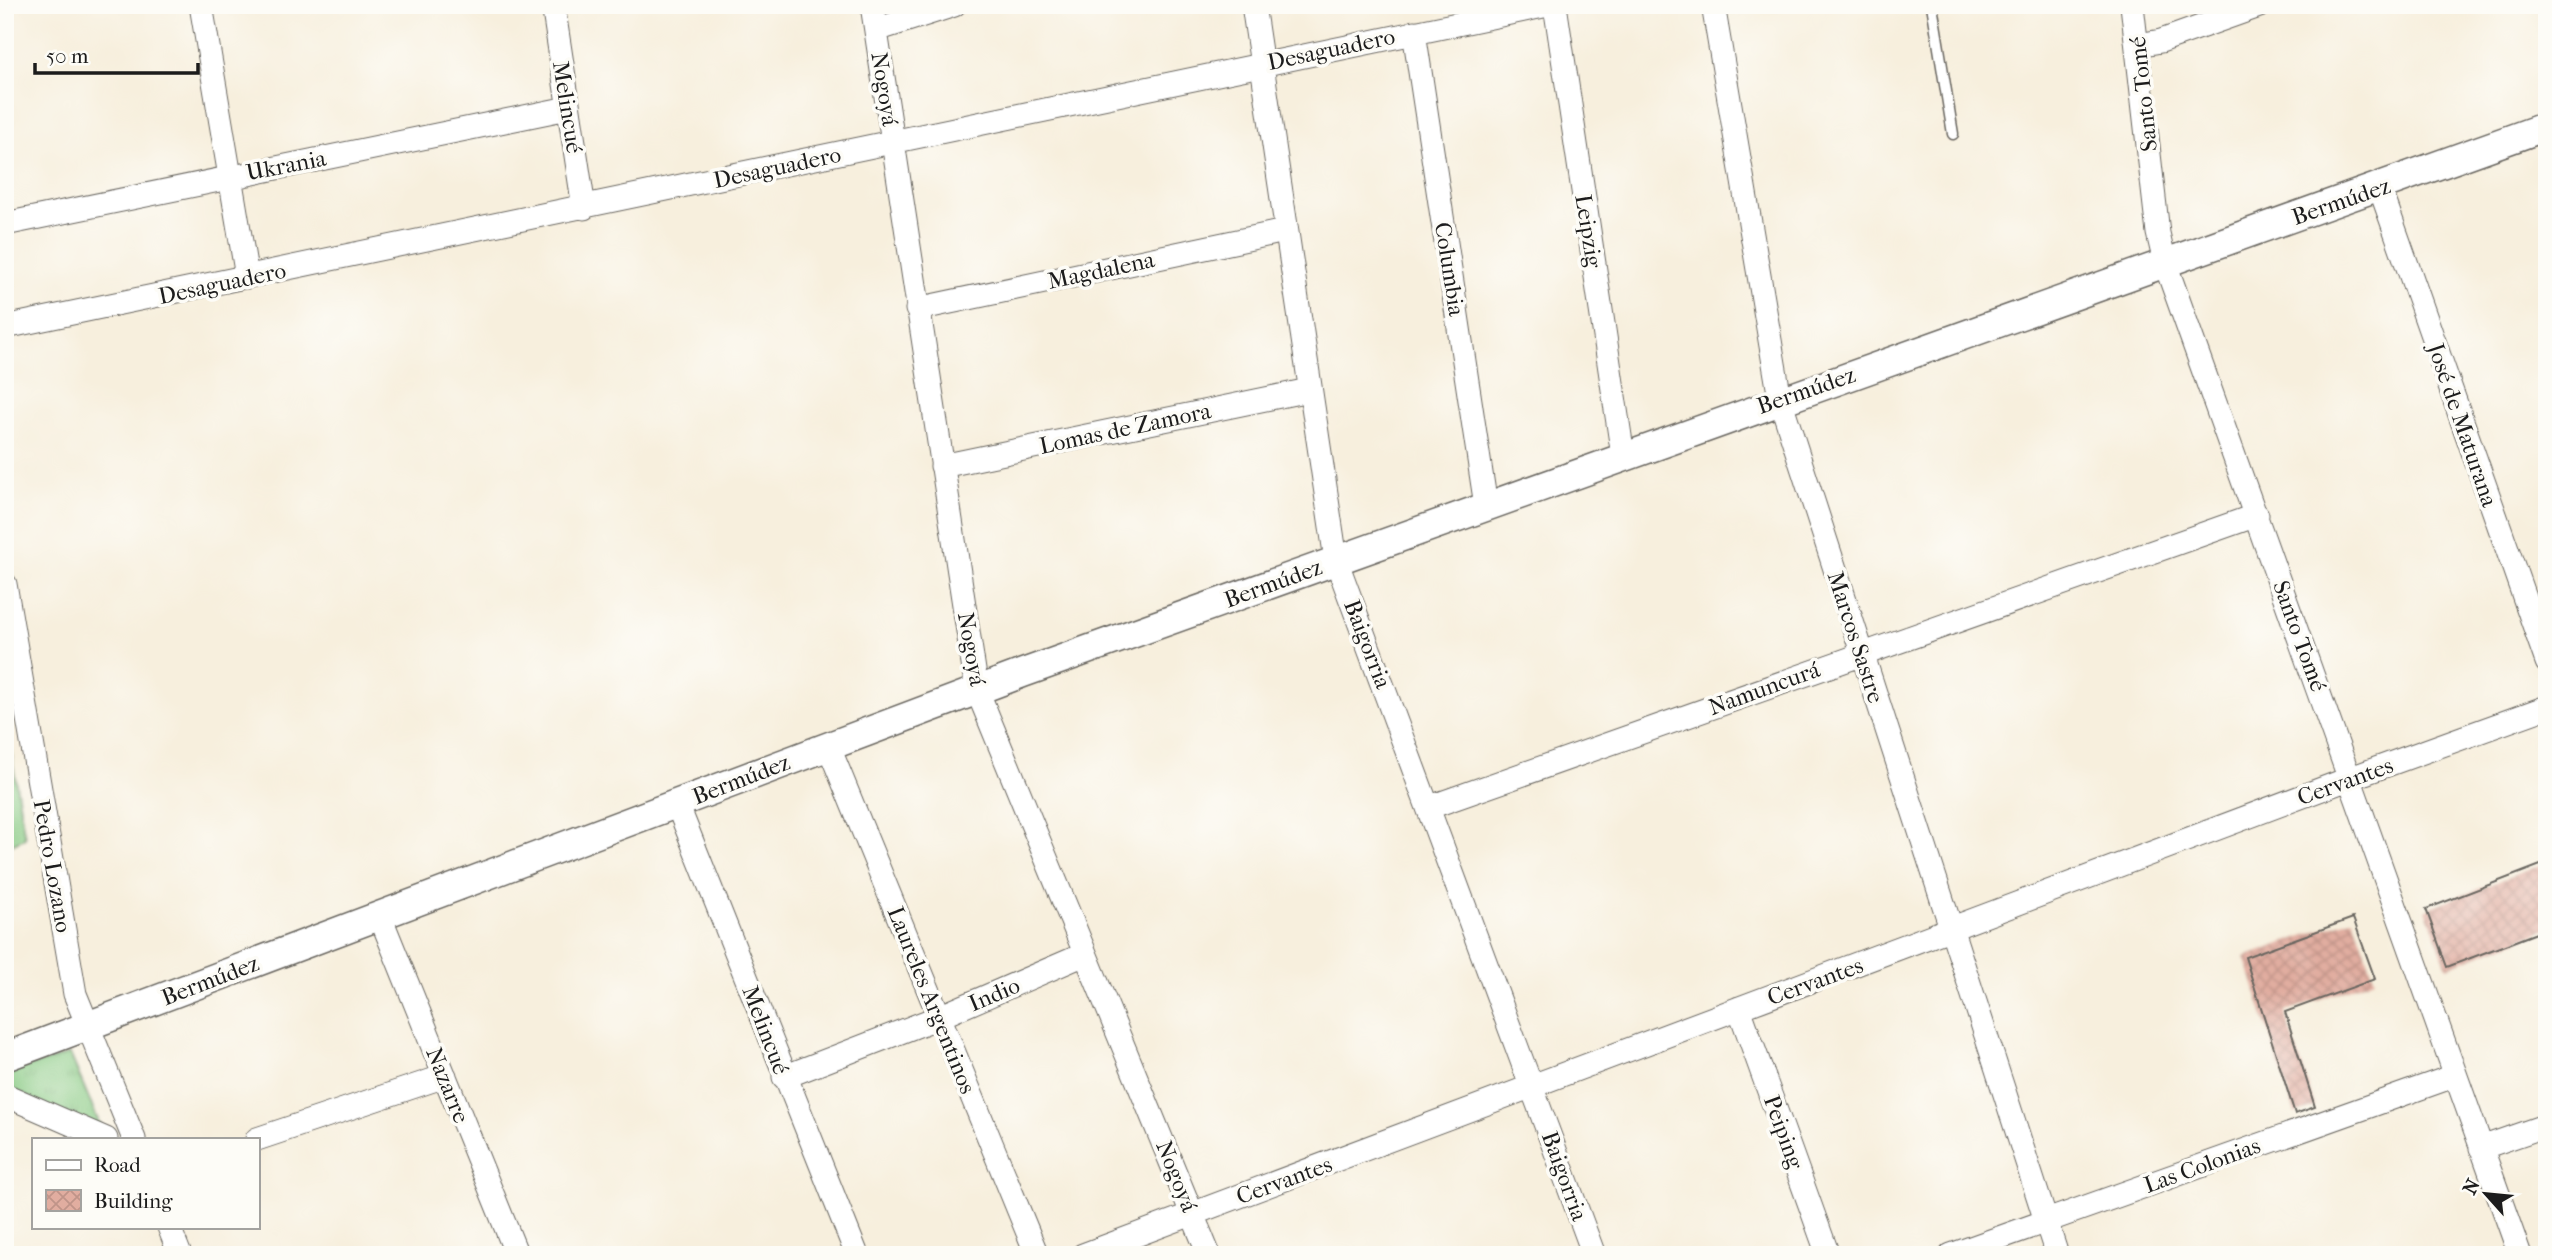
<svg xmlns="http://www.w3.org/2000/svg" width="2552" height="1260" font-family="'IM FELL French Canon',serif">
<defs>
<pattern id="grass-tufts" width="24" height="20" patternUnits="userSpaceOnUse" patternTransform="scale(1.75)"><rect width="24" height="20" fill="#86c982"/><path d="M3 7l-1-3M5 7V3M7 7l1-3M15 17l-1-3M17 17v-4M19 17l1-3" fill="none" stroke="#73ac70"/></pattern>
<pattern id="building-cross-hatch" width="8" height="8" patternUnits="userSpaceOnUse" patternTransform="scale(1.75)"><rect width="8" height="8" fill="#e1ada0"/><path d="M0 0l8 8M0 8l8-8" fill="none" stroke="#c09489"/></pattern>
</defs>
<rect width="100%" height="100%" fill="#fdfcf7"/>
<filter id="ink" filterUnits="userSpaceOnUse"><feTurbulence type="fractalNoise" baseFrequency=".0143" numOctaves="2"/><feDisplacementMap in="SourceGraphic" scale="14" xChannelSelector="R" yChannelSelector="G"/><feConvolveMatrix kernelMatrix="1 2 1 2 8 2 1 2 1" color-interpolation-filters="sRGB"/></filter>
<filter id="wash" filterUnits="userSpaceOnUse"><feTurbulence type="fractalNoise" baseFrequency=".00686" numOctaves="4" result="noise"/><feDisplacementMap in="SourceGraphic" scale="28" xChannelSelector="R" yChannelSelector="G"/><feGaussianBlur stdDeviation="1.57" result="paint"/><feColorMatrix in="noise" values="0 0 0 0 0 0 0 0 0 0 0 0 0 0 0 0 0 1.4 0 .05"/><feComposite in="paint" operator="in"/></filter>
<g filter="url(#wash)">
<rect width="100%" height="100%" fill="#f7efdd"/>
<path fill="url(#grass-tufts)" stroke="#51724f" stroke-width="2" d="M70 1054 106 1139 5 1085V1073Z"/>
<path fill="#86c982" stroke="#51724f" stroke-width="2" d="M5 717 25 838 5 847Z"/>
<g id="blocks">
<path fill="url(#building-cross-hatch)" d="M2543 864 2547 876V929L2447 967 2426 909Z
M2353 918 2375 979 2285 1012 2315 1107 2295 1114 2245 957Z"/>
</g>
</g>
<g filter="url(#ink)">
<use href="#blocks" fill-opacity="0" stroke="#696660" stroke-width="2"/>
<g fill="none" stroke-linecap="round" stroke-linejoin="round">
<g stroke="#696660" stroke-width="13">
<path id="service" d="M1932 5 1953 134"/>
</g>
<g stroke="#696660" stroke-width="25">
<path id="minor" d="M201 5 247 277
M553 5 584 208
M872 5 977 690 1209 1255
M1253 5 1336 560 1594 1255
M1555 5 1623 456
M1713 5 1780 399 2057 1255
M2132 5 2158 233 2165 263 2520 1255
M876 30 954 5
M1414 32 1486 506
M2138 45 2161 41 2262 5
M2380 188 2547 662
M5 224 568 108
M917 309 1285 231
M5 327 1548 5
M942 466 1309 390
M5 584 75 994 134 1139
M828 745 1037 1255
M677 804 857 1255
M1430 807 2257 515
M380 916 517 1255
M1739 1008 1828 1255
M784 1077 939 1017 1085 954
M5 1095 106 1139
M257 1139 445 1076
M2481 1148 2547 1125
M169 1227 180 1255
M1083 1255 2351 778 2547 707
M1951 1255 2454 1076"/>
</g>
<g stroke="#696660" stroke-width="31">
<path id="tertiary" d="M5 1057 1023 673 2547 126"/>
</g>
<use href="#service" stroke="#fff" stroke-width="10"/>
<use href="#minor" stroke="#fff" stroke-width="23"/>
<use href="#tertiary" stroke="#fff" stroke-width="28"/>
</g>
</g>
<g text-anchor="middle" stroke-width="7" stroke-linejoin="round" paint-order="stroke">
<g font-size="23" fill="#1c1c1c" stroke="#fdfcf7">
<text transform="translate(1331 49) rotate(-12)" y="8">Desaguadero</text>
<text transform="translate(885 89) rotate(81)" y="8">Nogoyá</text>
<text transform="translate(2143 94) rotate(-96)" y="8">Santo Tomé</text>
<text transform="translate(568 107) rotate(81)" y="8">Melincué</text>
<text transform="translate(286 165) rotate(-11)" y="8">Ukrania</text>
<text transform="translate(777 167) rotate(-12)" y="8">Desaguadero</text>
<text transform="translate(2341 201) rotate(-19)" y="8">Bermúdez</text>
<text transform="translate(1589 231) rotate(81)" y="8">Leipzig</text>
<text transform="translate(1450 269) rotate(81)" y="8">Columbia</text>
<text transform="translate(1101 270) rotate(-12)" y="8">Magdalena</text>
<text transform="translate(222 283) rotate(-12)" y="8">Desaguadero</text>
<text transform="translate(1806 390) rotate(-19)" y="8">Bermúdez</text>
<text transform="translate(2463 425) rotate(71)" y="8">José de Maturana</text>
<text transform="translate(1125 428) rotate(-12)" y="8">Lomas de Zamora</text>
<text transform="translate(1273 583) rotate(-20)" y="8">Bermúdez</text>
<text transform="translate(2300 636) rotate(70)" y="8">Santo Tomé</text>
<text transform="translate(1856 637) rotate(72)" y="8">Marcos Sastre</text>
<text transform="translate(1368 644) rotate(69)" y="8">Baigorria</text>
<text transform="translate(972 649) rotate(80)" y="8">Nogoyá</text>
<text transform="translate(1764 688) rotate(-20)" y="8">Namuncurá</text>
<text transform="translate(741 779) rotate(-21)" y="8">Bermúdez</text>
<text transform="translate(2345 781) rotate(-20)" y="8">Cervantes</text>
<text transform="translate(53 866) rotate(80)" y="8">Pedro Lozano</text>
<text transform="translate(210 980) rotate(-21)" y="8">Bermúdez</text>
<text transform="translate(1815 981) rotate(-20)" y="8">Cervantes</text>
<text transform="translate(994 994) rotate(-23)" y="8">Indio</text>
<text transform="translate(932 1000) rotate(68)" y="8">Laureles Argentinos</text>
<text transform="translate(766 1030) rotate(69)" y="8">Melincué</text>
<text transform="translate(448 1085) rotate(68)" y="8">Nazarre</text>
<text transform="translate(1784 1132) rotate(70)" y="8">Peiping</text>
<text transform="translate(2202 1165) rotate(-20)" y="8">Las Colonias</text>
<text transform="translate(1177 1176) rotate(68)" y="8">Nogoyá</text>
<text transform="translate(1565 1176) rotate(70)" y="8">Baigorria</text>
<text transform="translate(1284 1180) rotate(-20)" y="8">Cervantes</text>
</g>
</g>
<rect width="2552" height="1260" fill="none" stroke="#fdfcf7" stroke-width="28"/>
<rect x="32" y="1138" width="228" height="91" fill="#fdfcf7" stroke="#a3a29f" stroke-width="2"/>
<rect x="46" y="1160" width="35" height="10" fill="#ffffff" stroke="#a3a29f" stroke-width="2"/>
<text x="94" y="1172" font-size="21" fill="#1c1c1c">Road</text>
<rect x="46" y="1190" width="35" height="21" fill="url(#building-cross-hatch)" stroke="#a3a29f" stroke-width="2"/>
<text x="94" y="1208" font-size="21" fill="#1c1c1c">Building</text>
<g transform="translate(2486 1194) rotate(297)" stroke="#fdfcf7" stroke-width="5" paint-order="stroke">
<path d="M0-5L12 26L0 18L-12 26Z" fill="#1c1c1c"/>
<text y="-10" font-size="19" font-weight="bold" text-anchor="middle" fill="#1c1c1c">N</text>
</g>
<path d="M35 63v10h163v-10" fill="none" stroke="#1c1c1c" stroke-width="3.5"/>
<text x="46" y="63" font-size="21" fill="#1c1c1c" stroke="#fdfcf7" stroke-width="5" paint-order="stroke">50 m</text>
</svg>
